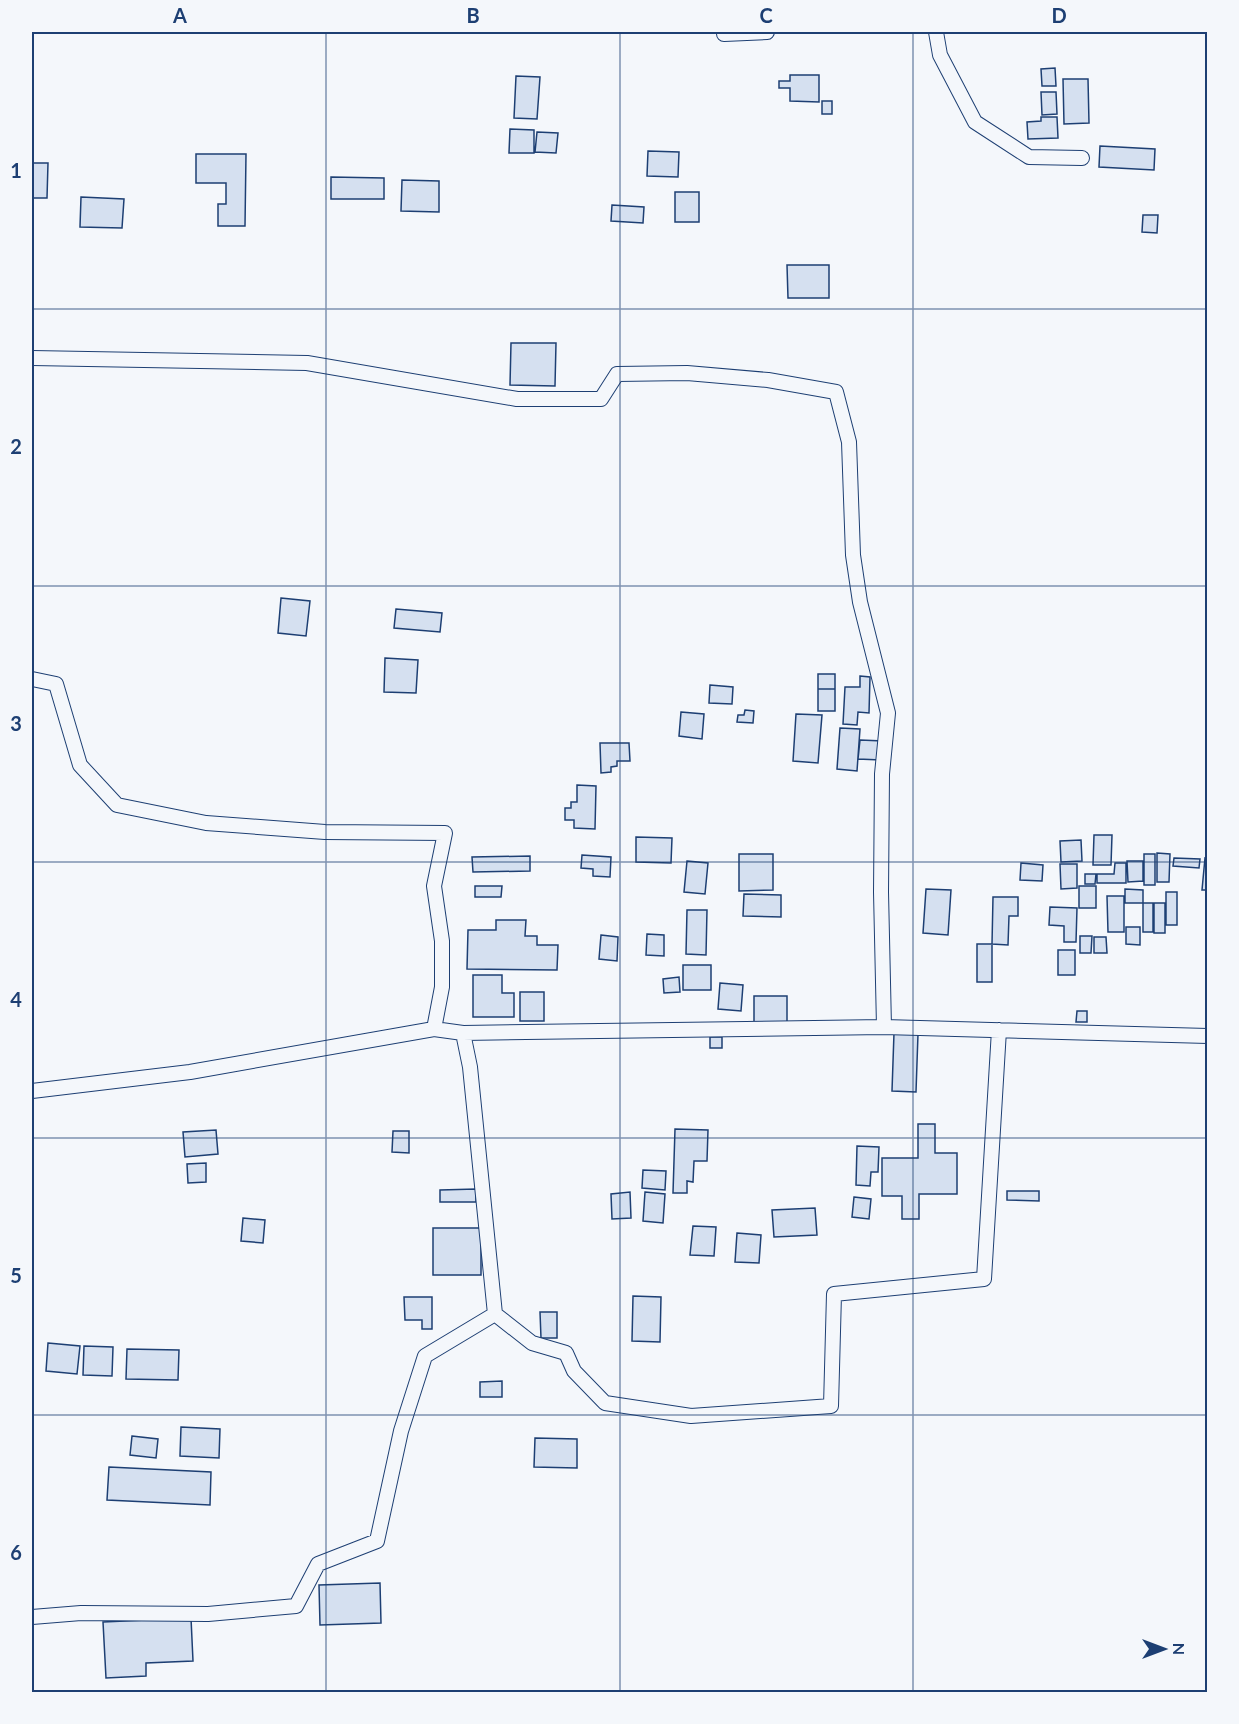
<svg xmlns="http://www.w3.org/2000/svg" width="1239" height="1724" font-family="Lato,sans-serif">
<rect width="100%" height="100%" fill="#f4f7fb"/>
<path fill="#d5e0f0" stroke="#1d3f73" stroke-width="1.5" d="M1055 68 1056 86H1042L1041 69Z
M790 75H819V102L790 101V88H779V81H790Z
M516 76 540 77 537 119 514 118Z
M1063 79H1088L1089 123 1064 124Z
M1041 92H1056L1057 114 1042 115Z
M822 101H832V114H822Z
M1041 117H1057L1058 138 1028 139 1027 122 1041 121Z
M510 129 534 130V153H509Z
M537 132 558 133 556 153 535 152Z
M1100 146 1155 149 1154 170 1099 167Z
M648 151 679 152 678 177 647 176Z
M196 154H246L245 226H218V204H226V183H196Z
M32 163H48L47 198H32Z
M331 177 384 178V199H331Z
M402 180 439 181V212L401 211Z
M675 192H699V222H675Z
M81 197 124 199 122 228 80 227Z
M612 205 644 207 643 223 611 221Z
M1143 215H1158L1157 233 1142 232Z
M787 265H829V298H788Z
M511 343H556L555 386 510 385Z
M281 598 310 601 306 636 278 633Z
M396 609 442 613 440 632 394 628Z
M385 658 418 660 416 693 384 692Z
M818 674H835V689H818Z
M860 676 870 677 869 713 858 712 857 725 843 724 845 687H860Z
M710 685 733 687 732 704 709 703Z
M818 689H835V711H818Z
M745 710 754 711 753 723 737 722 738 715H744Z
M681 712 704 714 702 739 679 736Z
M796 714 822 715 818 763 793 761Z
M840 728 860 729 857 771 837 769Z
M860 740 883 741 881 760 858 759Z
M600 743H629L630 761H617V766L611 767V772L601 773Z
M577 785 596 786 595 829 574 828V820H565V808H571V802H577Z
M1094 835H1112L1111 865H1093Z
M636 837 672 838 671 863 636 862Z
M1081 840 1082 861 1061 862 1060 841Z
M1157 853 1170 854 1169 882H1157Z
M739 854H773V890L739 891Z
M1144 854H1155V885H1144Z
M582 855 611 857 610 877 593 876V869L581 868Z
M530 856V871L473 872 472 857Z
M1174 858 1200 859 1199 868 1173 866Z
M1205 858 1208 859V890H1202Z
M687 861 708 863 705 894 684 892Z
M1127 861H1143V881L1128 882Z
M1021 863 1043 865 1042 881 1020 880Z
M1115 863H1126V883H1097V874H1114Z
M1060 864H1077V888L1061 889Z
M1085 874H1096L1095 884H1085Z
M475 886H502L501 897H475Z
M1079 886H1096V908H1079Z
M926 889 951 890 948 935 923 933Z
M1125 889 1143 890V903H1125Z
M1166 892H1177V925H1166Z
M744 894 781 895V917L743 916Z
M1107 896H1124V932H1108Z
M993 897H1018V916H1009L1008 945 992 944Z
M1143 903H1153V932H1143Z
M1154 903H1165V933H1154Z
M1050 907 1077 908 1076 942H1064V926L1049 925Z
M687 910H707L706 955 686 954Z
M496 920H526L525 936H537V945H558L557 970 467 969 468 930H496Z
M1126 927H1140V945L1126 944Z
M647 934 664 935V956L646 955Z
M601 935 618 937 617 961 599 959Z
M1080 936H1092L1091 953H1080Z
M1094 937H1106L1107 953H1094Z
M977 944H992V982H977Z
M1058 950H1075V975H1058Z
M683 965H711V990H683Z
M473 975H502V993H514V1017H473Z
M679 977 680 992 664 993 663 979Z
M720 983 743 985 741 1011 718 1009Z
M520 992H544V1021H520Z
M754 996H787V1024H754Z
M1077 1011H1087V1022H1076Z
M894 1033 918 1034 916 1092 892 1091Z
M710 1037H722V1048H710Z
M918 1124H935V1153H957V1194H919V1219H902V1196H882V1158H918Z
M675 1129 708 1130 707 1161H694L693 1182 687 1181V1193H673Z
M216 1130 218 1154 185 1157 183 1132Z
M393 1131H409V1153L392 1152Z
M857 1146 879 1147 878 1172H871L870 1186 856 1185Z
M206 1163V1182L188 1183 187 1164Z
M643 1170 666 1171 665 1190 642 1188Z
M476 1189V1202H440V1190Z
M1007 1191H1039V1201L1007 1200Z
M630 1192 631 1218 612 1219 611 1194Z
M645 1192 665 1194 663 1223 643 1221Z
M854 1197 871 1199 869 1219 852 1217Z
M815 1208 817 1235 774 1237 772 1210Z
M243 1218 265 1220 263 1243 241 1241Z
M693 1226 716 1227 714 1256 690 1255Z
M433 1228H481V1275H433Z
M737 1233 761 1235 759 1263 735 1262Z
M633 1296 661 1297 660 1342 632 1341Z
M404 1297H432V1329H422V1320H405Z
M540 1312H557V1338H541Z
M48 1343 80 1346 77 1374 46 1371Z
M84 1346 113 1347 112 1376 83 1375Z
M127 1349 179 1350 178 1380 126 1379Z
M502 1381V1397H480V1382Z
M181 1427 220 1429 219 1458 180 1456Z
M132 1436 158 1439 156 1458 130 1455Z
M535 1438 577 1439V1468L534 1467Z
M109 1467 211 1472 210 1505 107 1500Z
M380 1583 381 1623 320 1625 319 1585Z
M191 1618 193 1661 146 1663V1676L106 1678 103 1622Z"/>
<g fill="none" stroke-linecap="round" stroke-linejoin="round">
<g stroke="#1d3f73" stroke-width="16">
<path id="street" d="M724 32V34L767 32
M936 32 940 55 975 122 1029 157 1082 158
M32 358 307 363 517 399H601L617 374 687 373 768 380 836 392 849 442 853 555 860 602 888 713 882 774 881 892 884 1027
M32 679 56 684 80 765 117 805 206 823 325 832 445 833 434 886 442 941V987L434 1029
M463 1033 470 1067 495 1314 532 1343 566 1353 574 1371 605 1403 691 1416 831 1406 834 1294 984 1279 999 1030
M32 1091 190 1072 434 1029 463 1033 884 1027 1208 1036
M32 1617 81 1613 208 1614 296 1606 318 1564 377 1541 401 1431 425 1356 495 1314"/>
</g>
<use href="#street" stroke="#f4f7fb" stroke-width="14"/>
</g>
<path fill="none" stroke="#1d3f73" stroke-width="1.5" stroke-opacity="0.55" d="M326 32V1692M620 32V1692M913 32V1692M32 309H1208M32 586H1208M32 862H1208M32 1138H1208M32 1415H1208"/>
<rect width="1239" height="1724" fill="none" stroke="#f4f7fb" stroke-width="66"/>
<g transform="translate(1164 1649) rotate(90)" stroke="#f4f7fb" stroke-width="4.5" paint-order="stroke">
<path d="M0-4.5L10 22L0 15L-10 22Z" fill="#1d3f73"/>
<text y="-9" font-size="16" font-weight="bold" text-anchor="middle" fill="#1d3f73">N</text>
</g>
<rect x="33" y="33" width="1173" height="1658" fill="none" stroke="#1d3f73" stroke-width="2"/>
<g font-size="20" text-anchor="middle" font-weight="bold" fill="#1d3f73">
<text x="180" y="23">A</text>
<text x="473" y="23">B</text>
<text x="766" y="23">C</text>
<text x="1059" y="23">D</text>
<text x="16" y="178">1</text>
<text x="16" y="454">2</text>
<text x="16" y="731">3</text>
<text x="16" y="1007">4</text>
<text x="16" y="1283">5</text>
<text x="16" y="1560">6</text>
</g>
</svg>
